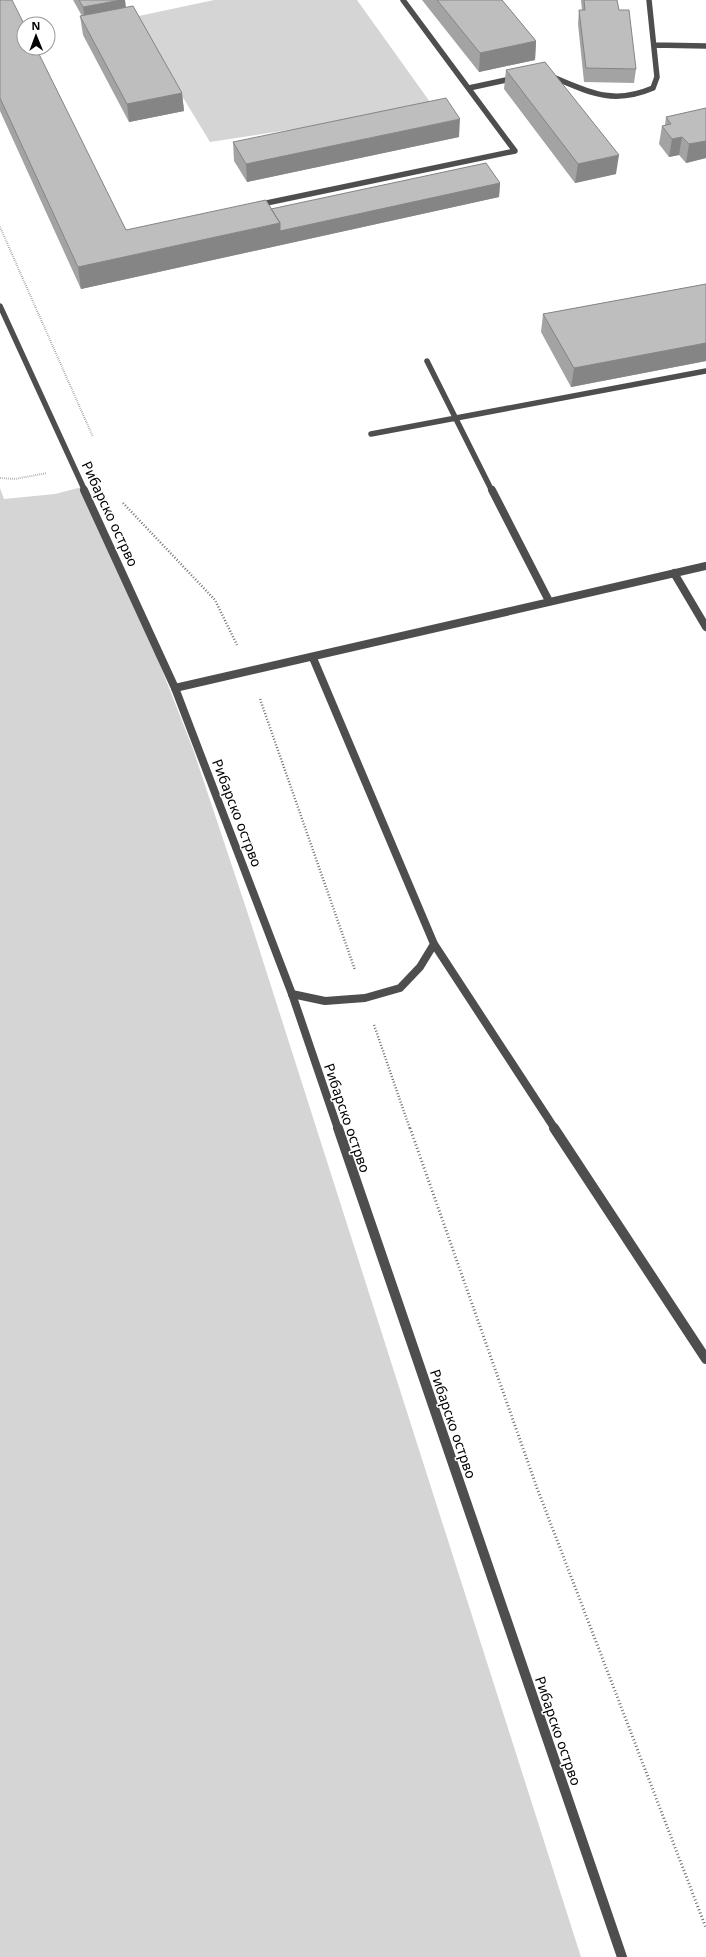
<svg xmlns="http://www.w3.org/2000/svg" width="706" height="1957" font-family="'Noto Sans',sans-serif">
<rect width="100%" height="100%" fill="#fff"/>
<path fill="#d5d5d5" d="M214 0H357L430 102 425 109 210 142 134 17Z
M82 487 142 619 193 749 248 914 581 1957H0V488L4 499 55 494Z"/>
<g fill="none" stroke-linecap="round" stroke-linejoin="round">
<path stroke="#707070" stroke-width="2" stroke-dasharray="0.5 1.5" stroke-linecap="butt" d="M0 227 93 437
M0 478 15 479 47 473"/>
<path stroke="#707070" stroke-width="2.5" stroke-dasharray="1 2" stroke-linecap="butt" d="M123 503 215 600 237 645
M260 699 355 970
M374 1025 410 1129"/>
<path stroke="#707070" stroke-width="3" stroke-dasharray="1 2.5" stroke-linecap="butt" d="M410 1128 537 1488 706 1928"/>
<path stroke="#4e4e4e" stroke-width="5.5" d="M654 45 706 46
M548 75C587 91 611 106 653 88L657 77 649 0
M469 88 515 78
M257 205 515 151 403 0
M427 361 492 491
M371 434 706 371"/>
<path stroke="#4e4e4e" stroke-width="8" d="M492 490 549 601
M674 573 706 627
M313 658 434 944 555 1129
M175 688 706 566
M292 994 325 1001 365 998 400 988 420 967 434 944"/>
<path stroke="#4e4e4e" stroke-width="10" d="M554 1128 706 1359"/>
<path stroke="#4e4e4e" stroke-width="5.5" d="M0 306 85 491"/>
<path stroke="#4e4e4e" stroke-width="8" d="M84 490 175 688 292 994 338 1129"/>
<path stroke="#4e4e4e" stroke-width="10" d="M338 1128 622 1957"/>
</g>
<path fill="#a3a3a3" d="M0 0 126 230 271 209 500 183 499 197 81 289 0 111Z
M73 0H125L126 8 182 93 184 111 129 122 83 35 80 16H82Z
M422 0H502L536 41 535 60 479 72Z
M581 0H617L619 10 636 69 634 83 584 82 578 24 579 10H582Z
M506 70 616 174 575 183 504 89Z
M706 108V158L686 163 679 155 669 157 659 144 662 126 665 125 666 117Z
M459 137 247 182 234 161 233 142Z
M706 284V361L571 387 541 332 543 314Z"/>
<path fill="#858585" d="M121 0H125L126 13 85 21 83 7Z
M536 41 535 60 479 72 480 53Z
M182 93 184 111 129 122 127 104Z
M460 119 459 137 247 182 246 164Z
M682 137 679 155 669 157 672 139Z
M706 141V158L686 163 689 144Z
M619 155 616 174 575 183 578 164Z
M500 183 499 197 81 289 78 267 280 223Z
M706 343V361L571 387 574 368Z"/>
<path fill="#bebebe" stroke="#858585" d="M0 0H12L24 24V48H36L126 230 266 200 280 223 78 267 0 98Z
M79 0H121L83 7Z
M437 0H502L536 41 480 53Z
M584 0H617L619 10H629L636 69 586 68 579 10H585Z
M133 6 182 93 127 104 80 16Z
M545 62 619 155 578 164 506 70Z
M446 98 460 119 246 164 233 142Z
M706 108V141L689 144 682 137 672 139 662 126 671 124 666 117Z
M486 163 500 183 280 231V223L271 209Z
M706 284V343L574 368 543 314Z"/>
<g text-anchor="middle" stroke-width="3" stroke-linejoin="round" paint-order="stroke">
<g font-size="14" fill="#000" stroke="#fff">
<text transform="translate(110 514) rotate(65)" y="5">Рибарско острво</text>
<text transform="translate(237 813) rotate(69)" y="5">Рибарско острво</text>
<text transform="translate(347 1118) rotate(71)" y="5">Рибарско острво</text>
<text transform="translate(453 1424) rotate(71)" y="5">Рибарско острво</text>
<text transform="translate(558 1731) rotate(71)" y="5">Рибарско острво</text>
</g>
</g>
<g transform="translate(36 36) rotate(359)"><circle r="19" fill="#ffffff" stroke="#999999"/>
<path d="M0-3L7 15L0 10L-7 15Z" fill="#000000"/>
<text y="-6" font-size="11" font-weight="bold" text-anchor="middle" fill="#000000">N</text>
</g>
</svg>
